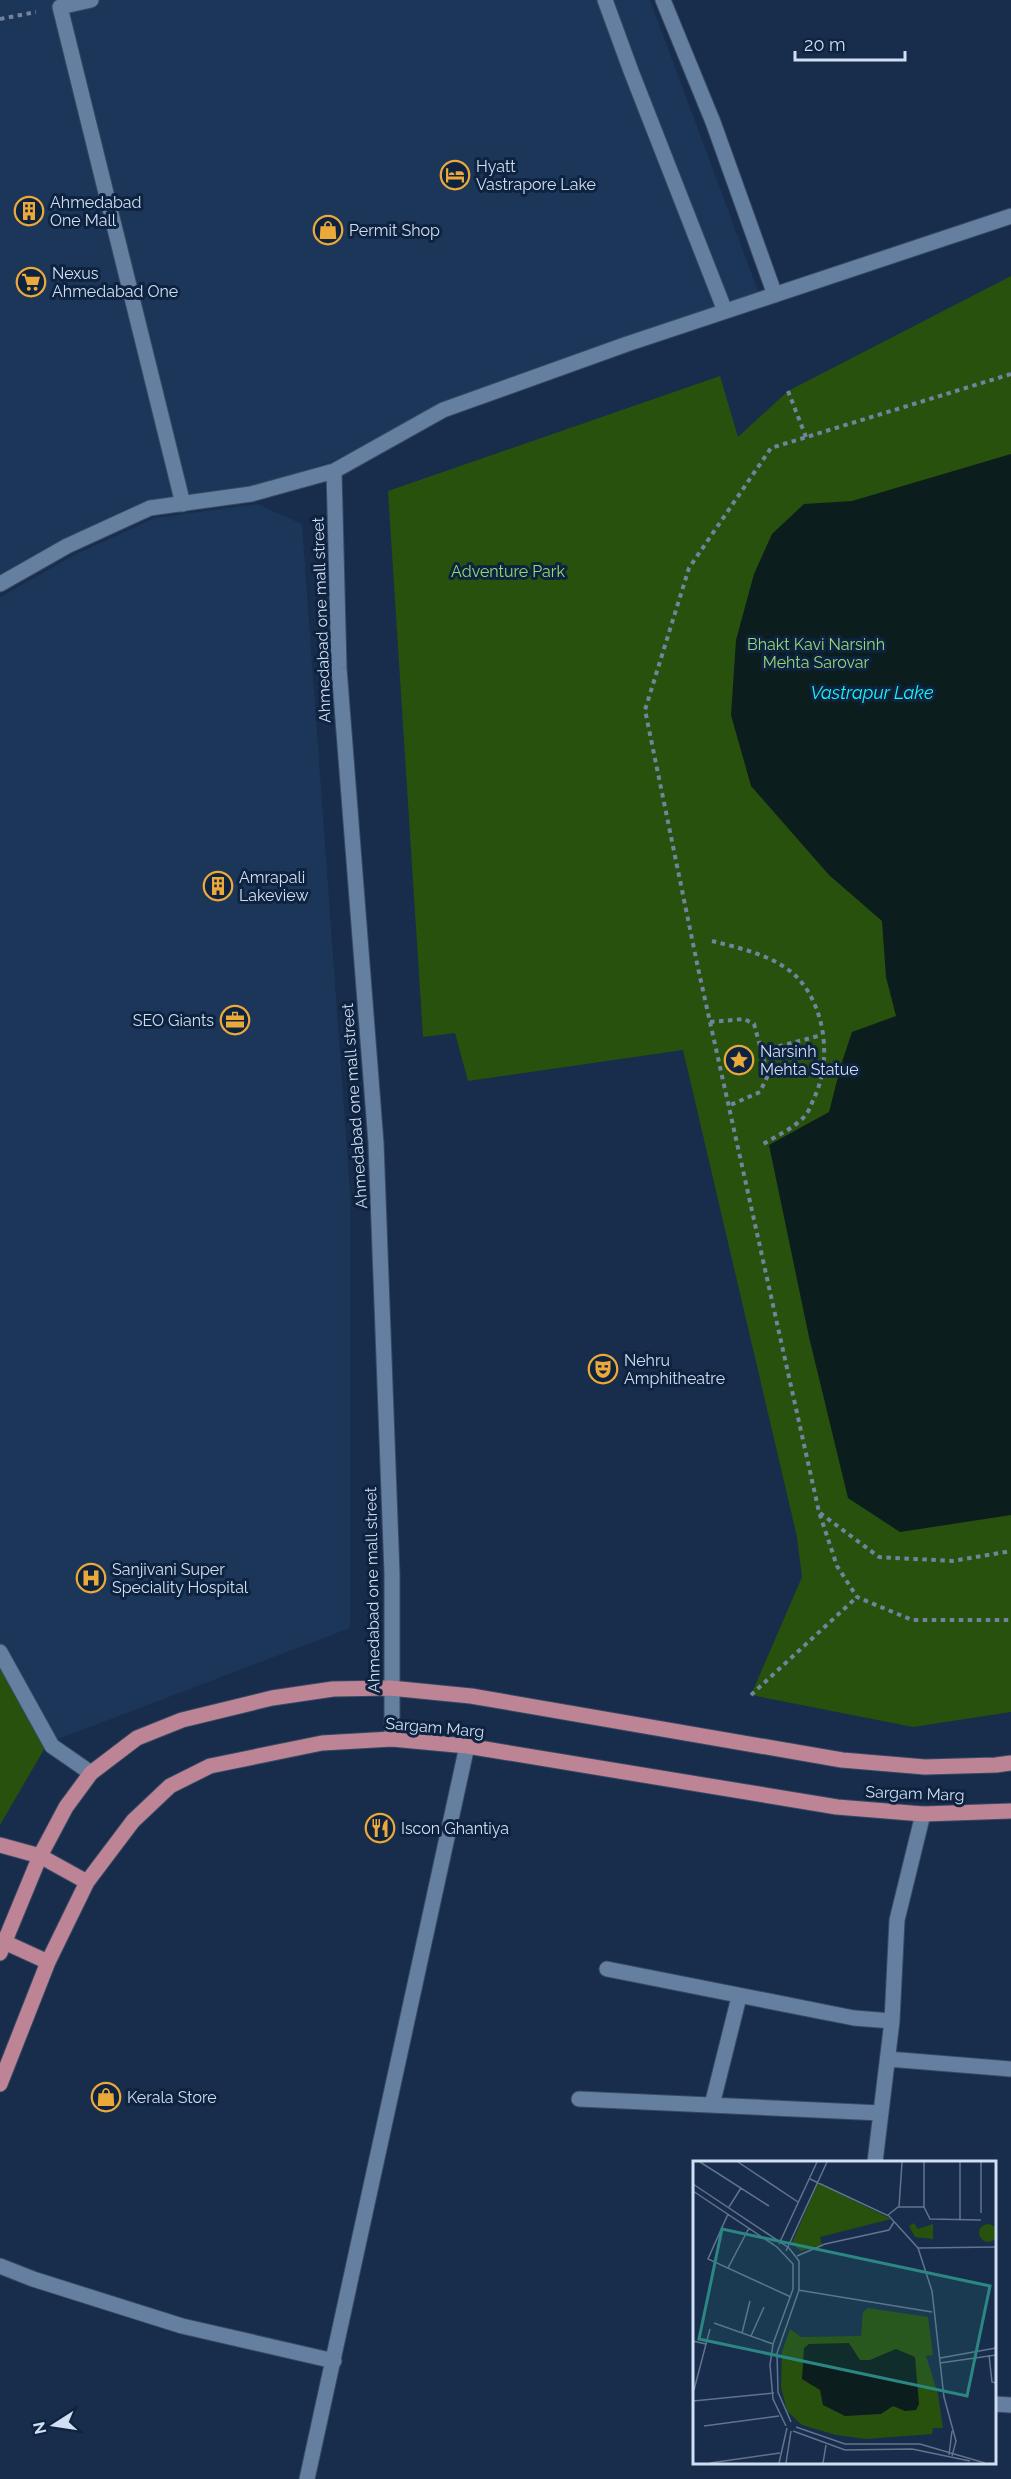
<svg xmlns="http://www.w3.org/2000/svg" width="1011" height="2479" font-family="Raleway,sans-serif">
<rect width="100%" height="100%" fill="#172d4b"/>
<path fill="#1c365a" d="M0 0H650L758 291 440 403 331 462 250 487 142 502 60 540 0 574Z
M257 504 302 524 350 1193V1628L53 1741 0 1646V597L76 554 155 518Z"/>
<path fill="#28510e" d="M1011 276V1712L913 1727 751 1695 802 1577 797 1537 683 1050 468 1081 455 1033 423 1037 388 491 720 376 738 437 788 391Z
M0 1661 46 1746 0 1825Z"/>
<path fill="#0b1d1d" d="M1011 454V1515L900 1532 848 1498 809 1337 769 1145 829 1112 841 1065 852 1032 896 1016 886 977 882 921 829 875 751 786 731 715 736 640 754 574 772 534 804 504 852 501Z"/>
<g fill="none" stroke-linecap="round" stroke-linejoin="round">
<g stroke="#384963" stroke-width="17">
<path id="minor" d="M91 0 60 7 183 504
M605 0 631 71 725 311
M663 0 713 122 775 295
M334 471 339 668 376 1143 392 1574V1739
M0 584 67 546 150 508 251 494 334 471 443 410 627 344 1011 216
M0 1652 52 1746 91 1773
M607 1969 854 2018 892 2021
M888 2059 1011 2069
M579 2099 881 2113
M712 2105 739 1997
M875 2162 892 2021 897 1920 923 1814
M0 2266 33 2279 182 2326 334 2361
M994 2404 1011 2405
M307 2479 467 1746"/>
</g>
<g stroke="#384963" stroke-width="17">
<path id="major" d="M0 1845 40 1856 87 1882
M0 1940 48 1962
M0 1953 40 1856 66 1807 91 1773 137 1738 182 1720 272 1698 333 1689 390 1688 471 1696 842 1760 925 1767 996 1765 1011 1763
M0 2084 48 1962 87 1882 133 1821 170 1786 210 1766 322 1743 392 1739 467 1746 837 1807 923 1814 1011 1811"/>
</g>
<path stroke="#72849d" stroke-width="4" stroke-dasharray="4.5 4.5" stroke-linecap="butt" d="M0 19 36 12
M1011 374 771 448 689 568 645 710 698 968 819 1512 837 1566 857 1597 912 1620H1011
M788 391 806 437
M712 941C740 948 776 956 797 977 826 1008 832 1061 814 1098 811 1105 808 1114 803 1118 791 1130 774 1137 760 1146
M710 1022 744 1019 754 1024 768 1075 760 1092 728 1106
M761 1051 822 1035
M820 1513 879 1557 952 1561 1011 1551
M751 1695 857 1597"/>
<use href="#minor" stroke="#657fa1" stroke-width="15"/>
<use href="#major" stroke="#bd8496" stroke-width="15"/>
</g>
<defs>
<g id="hotel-ring" transform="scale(1.5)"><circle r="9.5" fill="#0e2340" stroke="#eba93a" stroke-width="1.5"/><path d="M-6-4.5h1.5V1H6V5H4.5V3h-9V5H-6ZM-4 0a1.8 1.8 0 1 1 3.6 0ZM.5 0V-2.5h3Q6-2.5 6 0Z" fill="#eba93a"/></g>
<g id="building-ring" transform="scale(1.5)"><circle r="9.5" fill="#0e2340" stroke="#eba93a" stroke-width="1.5"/><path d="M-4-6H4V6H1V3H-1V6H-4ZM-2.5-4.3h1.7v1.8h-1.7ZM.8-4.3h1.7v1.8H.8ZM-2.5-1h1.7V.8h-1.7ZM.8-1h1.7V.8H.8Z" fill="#eba93a"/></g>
<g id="shop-ring" transform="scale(1.5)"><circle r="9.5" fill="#0e2340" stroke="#eba93a" stroke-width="1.5"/><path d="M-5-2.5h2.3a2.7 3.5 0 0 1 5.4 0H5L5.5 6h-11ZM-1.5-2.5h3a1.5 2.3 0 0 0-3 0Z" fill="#eba93a"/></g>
<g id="supermarket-ring" transform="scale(1.5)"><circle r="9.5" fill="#0e2340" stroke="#eba93a" stroke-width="1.5"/><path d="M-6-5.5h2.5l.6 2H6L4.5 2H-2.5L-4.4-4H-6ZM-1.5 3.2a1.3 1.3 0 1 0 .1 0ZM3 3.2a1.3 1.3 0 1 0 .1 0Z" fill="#eba93a"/></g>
<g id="office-ring" transform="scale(1.5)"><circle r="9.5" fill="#0e2340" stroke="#eba93a" stroke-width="1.5"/><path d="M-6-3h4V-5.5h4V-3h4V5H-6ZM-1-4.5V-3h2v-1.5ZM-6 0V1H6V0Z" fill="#eba93a"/></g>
<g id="sight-ring" transform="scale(1.5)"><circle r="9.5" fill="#0e2340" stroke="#eba93a" stroke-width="1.5"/><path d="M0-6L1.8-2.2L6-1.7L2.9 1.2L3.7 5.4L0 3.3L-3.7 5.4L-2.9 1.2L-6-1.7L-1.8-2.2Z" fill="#eba93a"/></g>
<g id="theatre-ring" transform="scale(1.5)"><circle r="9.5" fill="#0e2340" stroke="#eba93a" stroke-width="1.5"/><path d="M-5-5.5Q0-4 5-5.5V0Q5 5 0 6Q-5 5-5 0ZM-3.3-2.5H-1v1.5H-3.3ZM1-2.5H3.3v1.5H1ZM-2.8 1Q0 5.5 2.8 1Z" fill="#eba93a"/></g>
<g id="hospital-ring" transform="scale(1.5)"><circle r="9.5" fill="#0e2340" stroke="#eba93a" stroke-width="1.5"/><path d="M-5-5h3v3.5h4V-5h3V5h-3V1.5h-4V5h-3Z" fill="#eba93a"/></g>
<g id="restaurant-ring" transform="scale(1.5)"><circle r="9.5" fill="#0e2340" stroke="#eba93a" stroke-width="1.5"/><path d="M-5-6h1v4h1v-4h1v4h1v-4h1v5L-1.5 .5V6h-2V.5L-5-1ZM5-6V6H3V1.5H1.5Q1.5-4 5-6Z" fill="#eba93a"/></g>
</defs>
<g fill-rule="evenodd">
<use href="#hotel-ring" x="455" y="175"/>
<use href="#building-ring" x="29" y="211"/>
<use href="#shop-ring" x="328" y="230"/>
<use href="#supermarket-ring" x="31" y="282"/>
<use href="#building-ring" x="218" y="886"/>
<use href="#office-ring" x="235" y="1020"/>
<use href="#sight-ring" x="739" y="1060"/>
<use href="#theatre-ring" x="603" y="1369"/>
<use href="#hospital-ring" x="91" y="1578"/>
<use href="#restaurant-ring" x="380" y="1828"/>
<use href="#shop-ring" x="106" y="2097"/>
</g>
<g text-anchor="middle" stroke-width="6" stroke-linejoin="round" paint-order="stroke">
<g font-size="16" fill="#d1dff3" stroke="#0e2340" text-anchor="start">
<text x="476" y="172">Hyatt<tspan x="476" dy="18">Vastrapore Lake</tspan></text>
<text x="50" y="208">Ahmedabad<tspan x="50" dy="18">One Mall</tspan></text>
<text x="349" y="236">Permit Shop</text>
<text x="52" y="279">Nexus<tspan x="52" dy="18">Ahmedabad One</tspan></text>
<text x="239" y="883">Amrapali<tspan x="239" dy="18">Lakeview</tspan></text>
<text x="214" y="1026" text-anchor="end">SEO Giants</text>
<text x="760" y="1057">Narsinh<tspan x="760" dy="18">Mehta Statue</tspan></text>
<text x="624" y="1366">Nehru<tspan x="624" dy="18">Amphitheatre</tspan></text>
<text x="112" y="1575">Sanjivani Super<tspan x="112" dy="18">Speciality Hospital</tspan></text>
<text x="401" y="1834">Iscon Ghantiya</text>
<text x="127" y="2103">Kerala Store</text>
</g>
<g font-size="16" fill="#95d874" stroke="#0e2340">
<text x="508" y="577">Adventure Park</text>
<text x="816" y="650">Bhakt Kavi Narsinh<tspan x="816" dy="18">Mehta Sarovar</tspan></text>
</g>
<g font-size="16" fill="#d1dff3" stroke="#0e2340">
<text transform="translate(321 620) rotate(-92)" y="6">Ahmedabad one mall street</text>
<text transform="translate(354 1106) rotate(-94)" y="6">Ahmedabad one mall street</text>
<text transform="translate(372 1590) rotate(-91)" y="6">Ahmedabad one mall street</text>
<text transform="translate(435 1727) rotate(5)" y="6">Sargam Marg</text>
<text transform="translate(915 1793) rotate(2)" y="6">Sargam Marg</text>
</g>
<g font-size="18" font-style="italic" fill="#18f7fa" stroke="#0e2340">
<text x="872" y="699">Vastrapur Lake</text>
</g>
</g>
<g transform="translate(693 2161)">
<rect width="303" height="303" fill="#172d4b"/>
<path d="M125 22 198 58 127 76 129 84 108 90 99 82ZM221 62 225 68 240 63V78L222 76 216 65ZM286 72a9 9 0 1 1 18 0a9 9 0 1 1-18 0ZM175 147 235 156 240 194 233 195 245 233 250 267H240L239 273 173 278 143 274 109 264 94 250 88 226 89 191 97 168 108 176 168 175 170 151Z" fill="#28510e"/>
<path d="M156 182 167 199H177L203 188 222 196 226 243 223 249 212 250 200 245 188 253 152 255 130 244 127 229 109 218 111 187 116 183Z" fill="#0b1d1d"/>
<path fill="none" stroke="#61748e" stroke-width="1.5" d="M7 1 76 45M45 1 105 41M288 1V52M117 18 196 55 225 87 239 130 251 236 263 280 259 295M0 23 96 87 106 100V129L84 192 85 231 98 261M0 30 84 86 100 103V128L80 183 77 204 80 238 93 265M36 46 48 27M206 46 209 1M231 46V1M35 53 15 98 98 136M195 54 205 46H231L237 58 288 59M267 59V1M86 83 124 1M225 87 303 86M93 90 134 1M104 95 132 83 196 69 201 61M35 107 56 67M105 129 239 151M21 162 80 183M49 172 57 140M58 175 71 146M0 180 13 183 17 168M296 194 299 221 303 222M247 197 303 187M247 202 303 194M1 229 13 183M0 240 81 232M11 265 86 255M103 266 152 283H227L292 302M100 270 152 289 219 288 277 300M256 294 259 270M17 302 87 292M86 302 94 267M93 302 98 270M130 302 133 284"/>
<path fill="#2c8682" fill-opacity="0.15" stroke="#2c8682" stroke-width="3" d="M29 68 297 125 274 235 6 178Z"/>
<rect width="303" height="303" fill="none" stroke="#d1dff3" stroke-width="3"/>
</g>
<g transform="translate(54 2425) rotate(258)" stroke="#0e2340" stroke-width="4.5" paint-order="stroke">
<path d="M0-4.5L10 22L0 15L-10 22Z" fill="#d1dff3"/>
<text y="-9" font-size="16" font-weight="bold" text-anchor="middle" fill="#d1dff3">N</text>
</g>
<path d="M795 51v9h110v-9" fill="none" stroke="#d1dff3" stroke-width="3"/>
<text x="804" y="51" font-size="18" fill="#d1dff3" stroke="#0e2340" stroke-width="4.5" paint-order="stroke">20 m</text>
</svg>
